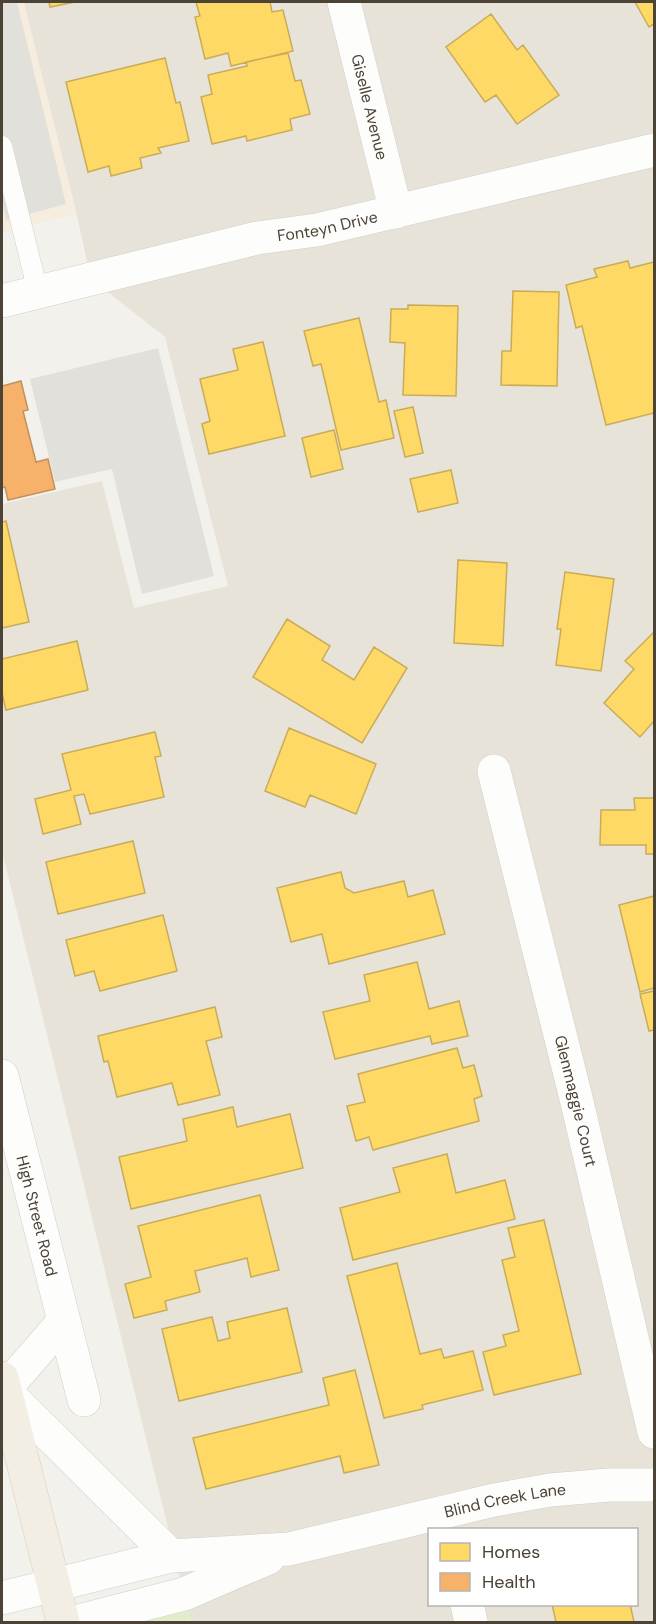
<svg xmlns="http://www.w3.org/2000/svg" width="656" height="1624" font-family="'DM Sans',sans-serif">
<rect width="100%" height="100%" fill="#f3f1ec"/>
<path fill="#e7e3d9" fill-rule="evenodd" d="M23 2H654V1622H191L2 851V504L102 481 134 608 228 586 165 337 91 279 74 203ZM430 1530H636V1604H430Z"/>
<path fill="#f6edde" d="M2 2H24L76 214 2 232Z"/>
<path fill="#e0efca" d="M184 1594 191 1622H75Z"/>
<path fill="#e2e0db" d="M2 2H17L66 204 6 220 2 203Z
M158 348 214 576 142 594 112 469 55 482 30 379Z"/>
<path fill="#ffd966" stroke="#c9ac58" stroke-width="1.5" d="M49 2H75L50 7Z
M196 2H270L272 12 283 10 293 51 231 66 228 53 205 59 195 17 200 16Z
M635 2H654V24L649 27Z
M491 14 517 50 523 45 559 95 517 124 496 95 485 102 446 47Z
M288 53 295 81 301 80 310 114 290 119 292 130 247 141 246 136 212 144 201 97 212 94 208 75 247 66 246 62Z
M165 58 176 103 180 102 189 141 158 148 161 153 140 158 142 168 111 176 109 166 88 172 66 82Z
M628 261 630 268 654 262V413L606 425 582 326 576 328 566 285 597 277 594 269Z
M513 291 559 292 557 386 501 385 502 351H511Z
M408 305 458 306 456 396 403 395 405 343 390 342 391 309H408Z
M359 318 379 402 386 400 394 438 341 450 321 364 313 366 304 331Z
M263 342 285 436 209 454 202 424 210 421 200 379 238 370 233 349Z
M413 407 423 453 405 457 394 411Z
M334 430 343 469 311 477 302 438Z
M451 470 458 503 418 512 410 479Z
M6 521 29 622 2 628V522Z
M458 560 507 563 503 646 454 643Z
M565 572 614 579 601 671 556 665 561 629H557Z
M287 619 330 646 322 660 354 680 374 647 407 668 362 743 253 677Z
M654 632V721L640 737 604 703 634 669 625 661Z
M77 641 88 690 6 710 2 693V659Z
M289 728 376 764 356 814 310 795 305 807 265 791Z
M155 732 161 756 155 757 164 797 90 814 84 794 74 796 81 824 43 834 35 799 71 790 62 754Z
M634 798H654V854H646V845H600L601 810H635Z
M133 841 145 893 58 914 46 862Z
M341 872 345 888 354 893 404 881 408 897 433 890 445 934 329 964 322 934 291 942 277 888Z
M654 896V988L640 992 619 905Z
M163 915 177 971 100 991 94 971 75 976 66 940Z
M417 962 429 1009 459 1001 468 1036 432 1044 430 1036 335 1059 323 1012 370 1001 364 975Z
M654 991V1030L649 1031 640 994Z
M215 1007 222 1037 206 1041 220 1095 178 1105 172 1083 117 1097 108 1061 104 1062 98 1036Z
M457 1048 463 1068 474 1065 482 1096 474 1099 479 1121 373 1150 369 1137 356 1141 347 1106 365 1102 358 1074Z
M233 1107 237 1127 290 1114 303 1168 131 1209 119 1157 187 1141 183 1119Z
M447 1154 456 1193 505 1180 515 1219 353 1260 340 1208 400 1192 393 1168Z
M260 1195 279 1270 251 1277 247 1258 195 1271 200 1292 165 1301 167 1310 134 1318 125 1284 151 1277 138 1226Z
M544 1220 581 1374 494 1395 483 1352 506 1346 503 1335 519 1331 502 1260 515 1257 508 1228Z
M397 1263 420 1354 441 1349 444 1358 473 1351 483 1390 422 1405 423 1409 384 1418 347 1276Z
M287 1308 302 1372 179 1401 162 1329 212 1317 218 1341 230 1338 227 1322Z
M355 1370 379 1465 344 1473 340 1456 206 1489 193 1438 329 1405 323 1378Z
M552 1604H630L634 1622H556Z"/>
<path fill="#f6b26b" stroke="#c3915b" stroke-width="1.5" d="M21 381 28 410 23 411 36 462 48 459 55 489 8 500 5 487 2 488V386Z"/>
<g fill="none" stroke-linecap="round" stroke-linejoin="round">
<g stroke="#d1cfc9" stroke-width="21">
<path id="service" d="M2 146 38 292"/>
</g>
<g stroke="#d1cfc9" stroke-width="34">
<g id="minor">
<path id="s1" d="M344 2 396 212"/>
<path id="s2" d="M2 301 257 238 317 230 654 150"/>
<path id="s3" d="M494 771 577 1102 654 1432"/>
<path id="s4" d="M2 1076 84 1400"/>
<path d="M63 1322 4 1390 171 1556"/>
<path id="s5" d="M2 1598 171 1556 289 1549 494 1500 550 1490 609 1485H654"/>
<path d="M467 1604 471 1622"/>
<path d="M75 1622 184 1594 268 1558"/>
</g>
</g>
<g stroke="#d7ceb8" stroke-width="34">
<path id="primary" d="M2 1378 63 1622"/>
</g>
<use href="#service" stroke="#fdfdfc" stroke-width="20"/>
<use href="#minor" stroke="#fdfdfc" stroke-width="33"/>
<use href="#primary" stroke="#f2eee4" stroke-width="33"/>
</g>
<g text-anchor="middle" stroke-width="6" stroke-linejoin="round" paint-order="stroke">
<g font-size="16" fill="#4b4336" stroke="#fff">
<text dy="6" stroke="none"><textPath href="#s1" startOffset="108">Giselle Avenue</textPath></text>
<text dy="6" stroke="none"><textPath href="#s2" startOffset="334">Fonteyn Drive</textPath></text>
<text dy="6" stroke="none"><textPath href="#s3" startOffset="340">Glenmaggie Court</textPath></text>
<text dy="6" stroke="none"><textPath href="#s4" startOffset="144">High Street Road</textPath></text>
<text dy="6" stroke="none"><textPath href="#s5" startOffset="514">Blind Creek Lane</textPath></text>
</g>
</g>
<rect width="656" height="1624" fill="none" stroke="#4b4336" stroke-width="6"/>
<rect x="428" y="1528" width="210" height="78" fill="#ffffff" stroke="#b7b4af" stroke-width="1.5"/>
<rect x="440" y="1543" width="30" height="18" fill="#ffd966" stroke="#b7b4af" stroke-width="1.5"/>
<text x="482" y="1558" font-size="18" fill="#4b4336">Homes</text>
<rect x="440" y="1573" width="30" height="18" fill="#f6b26b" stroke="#b7b4af" stroke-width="1.5"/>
<text x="482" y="1588" font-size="18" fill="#4b4336">Health</text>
</svg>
